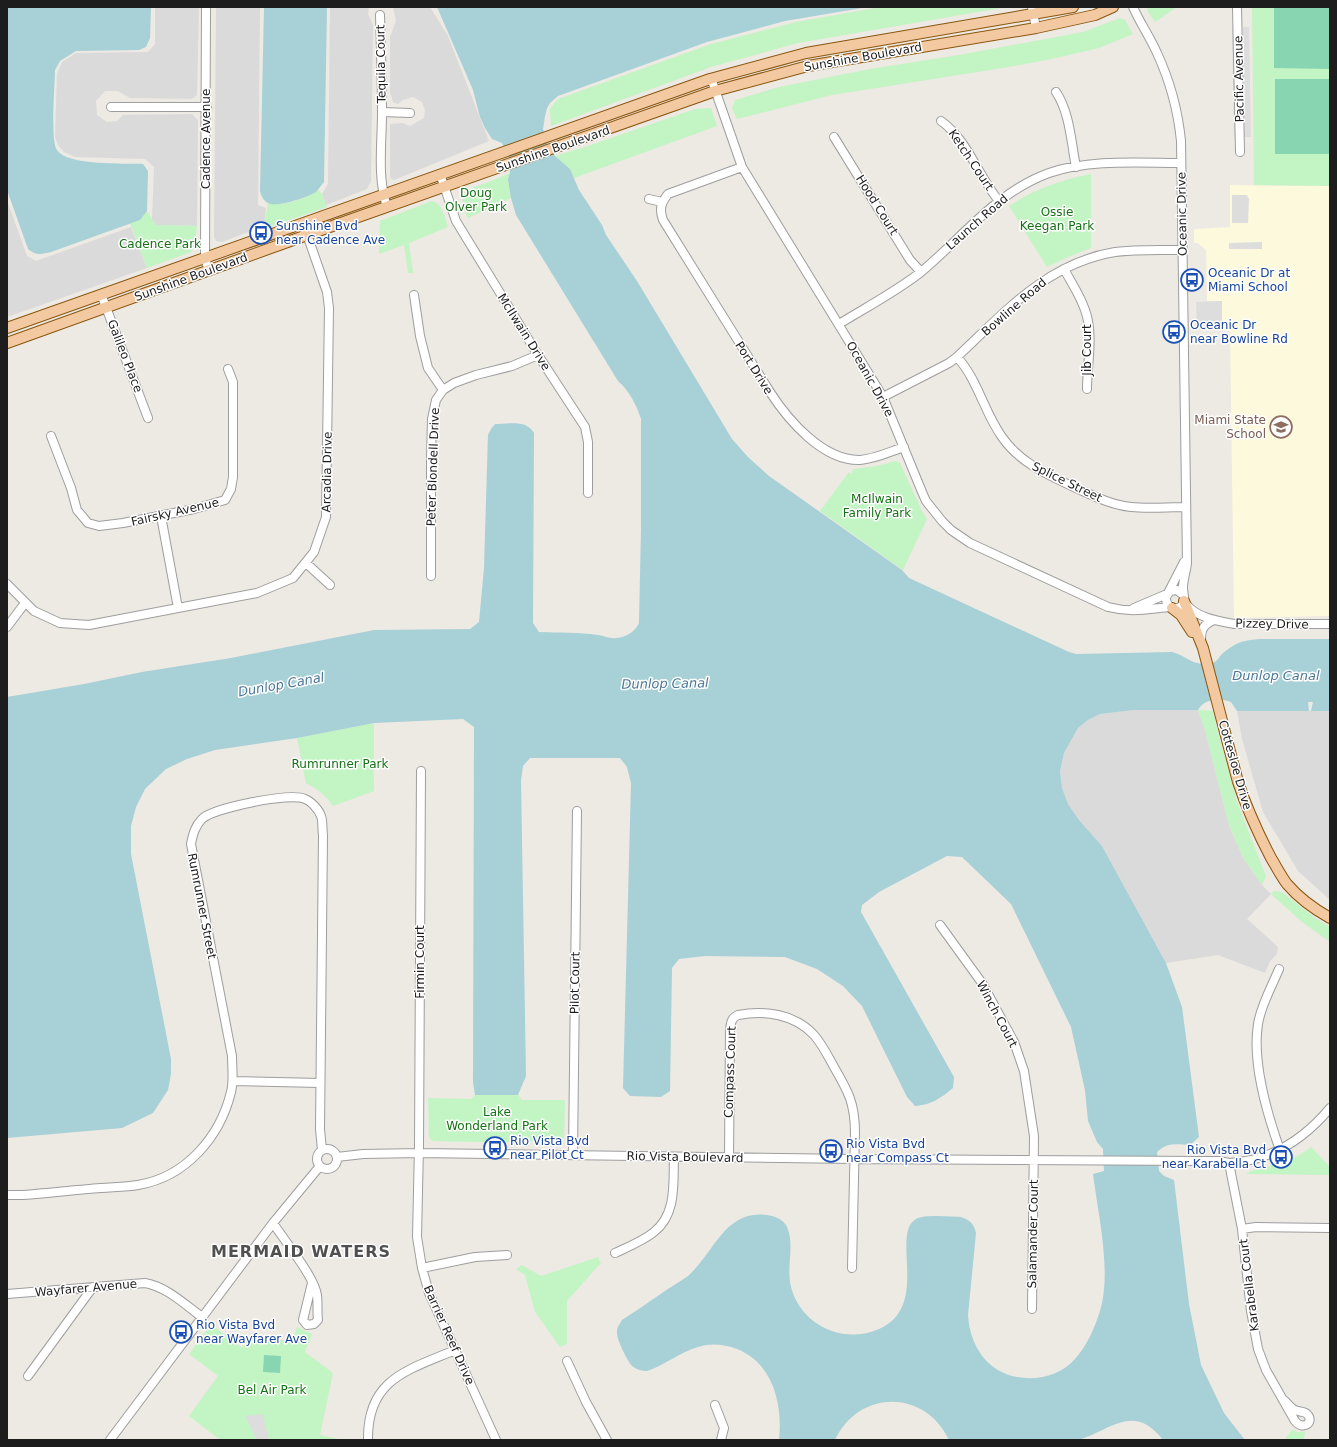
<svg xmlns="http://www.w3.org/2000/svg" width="1337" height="1447" font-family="'DejaVu Sans',sans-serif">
<rect width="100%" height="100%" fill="#ede9e3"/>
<path fill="#dbdada" d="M155 7H199L197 95 192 99 130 98 118 91H105L96 101 97 115 107 122 117 121 123 115 192 114 198 120 197 226 156 225 152 220 154 167 145 159 75 157 64 152 58 145 55 137 57 74 62 62 76 53 148 52 155 44Z
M216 7H260L258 205 266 208 264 226 222 242 216 241 214 237Z
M330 7H369L368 14 373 25 371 181 367 189 326 205 322 194 328 184Z
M393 7H430L448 36 489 141 394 180 390 178V124L402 123 410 126 424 118 425 110 422 102 413 97 403 100 398 104 393 102 390 92V37L396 21Z
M7 200 27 256 36 261 131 227 147 268 7 317Z
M1134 710H1198L1205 730 1229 825 1234 837 1244 859 1262 885 1271 894 1247 919 1278 947 1277 954 1270 961 1265 973 1218 955 1166 963 1102 846 1079 820 1068 804 1062 788 1060 771 1064 753 1078 728 1088 720 1100 714Z
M1237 711H1330V900L1298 871 1263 812 1242 739Z"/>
<path fill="#fcf9dd" d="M1230 185 1330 186V616L1234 618 1230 331 1222 330V301H1207L1206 250 1198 243H1194V229L1230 227Z"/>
<path fill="#c3f4c3" d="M881 7H1007L798 43 711 67 551 126 550 109 558 99 711 44 796 22Z
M1147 7H1177L1155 22 1147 10Z
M1252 7H1330V186L1254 185Z
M1120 18 1125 20 1133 34 1099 48 1056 58 1015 66 832 95 737 119 732 108 735 100 779 87 870 69 959 55 1083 32Z
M711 108 717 126 574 178 570 169 555 156 591 145 695 109Z
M510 173 508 179 511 198 468 218C463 206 460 202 466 190L486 183Z
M1091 174V248L1068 257 1047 267 1009 206C1035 189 1061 180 1091 174Z
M318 190 322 194 327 207 266 228 264 226 268 203C283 207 305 199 318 190Z
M432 201C443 204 445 218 448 227L409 243 413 273H408L404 245 379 254 380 221Z
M147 211 156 225 197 226 195 244 191 252 147 268 130 223 140 220Z
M895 461 900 463 922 511 927 519 903 570 820 511 849 472 851 474 854 469 877 466Z
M1198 710 1213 711 1217 729 1237 802 1266 876 1262 885 1244 859 1229 825 1205 730Z
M374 723V791L333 806C326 796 318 789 306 783L297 738Z
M1274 891 1282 892 1315 918 1330 927V942L1302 922 1271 894Z
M475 1095H518L522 1100H565L564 1138C557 1138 550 1141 543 1141 506 1143 470 1142 433 1141L429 1138 428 1098 471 1099Z
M1311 1147 1330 1167V1175L1246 1174 1251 1171C1272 1165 1294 1161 1311 1147Z
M598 1257 601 1264 598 1266 567 1301V1344L560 1347 535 1312 525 1275 516 1269 522 1265 541 1276Z
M211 1324 242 1348 247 1341 292 1340 297 1327 312 1334 305 1352 333 1373 320 1435 343 1440H218L219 1439 189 1416 218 1376 189 1354Z
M1293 1429 1297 1432H1305L1304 1440H1284Z"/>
<path fill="#88d6b1" d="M1274 7H1330V69L1274 68Z
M1275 79H1330V154H1275Z
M264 1355 281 1356 280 1373 263 1372Z"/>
<path fill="#ddd" d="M1232 26H1235L1236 137H1234Z
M1243 27H1249L1251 137H1245Z
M1232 195H1247L1249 199 1248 223H1232Z
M1262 242V249H1229V243Z
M1222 301V323L1197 324 1196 302Z
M263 1414 269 1440H257L245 1416Z"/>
<path fill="#a7d0d7" d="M7 7H151L150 38 146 47 139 50 76 51 60 61 55 70C55 85 50 141 57 150 67 166 125 163 143 164L148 171 147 211 140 220 51 252C41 254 36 256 28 249L7 190Z
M264 7H327L324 182C321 185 319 189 316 192 308 197 277 208 268 203 264 201 261 196 260 191Z
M437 7H868L785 21 707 42 558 96 550 103 547 108 545 116 543 129 548 146 555 156 570 169 579 190 602 225 606 235 637 281 732 439 748 457 769 476 902 570 909 578 1069 652 1076 654 1172 652C1188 656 1192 667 1212 663 1217 662 1219 657 1223 653 1228 649 1235 644 1241 642 1254 638 1267 639 1281 639 1297 639 1314 639 1330 639V711H1311L1313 702H1308L1309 711H1237L1231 702C1219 698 1204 699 1198 710H1134L1100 714 1088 720 1078 728 1064 753 1060 771 1062 788 1068 804 1079 820 1102 846 1166 963 1182 1007 1199 1137 1190 1145C1176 1144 1167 1142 1157 1152L1159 1171 1164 1176 1174 1180 1189 1304 1201 1365 1224 1413 1245 1440H1163C1134 1402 1111 1430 1078 1440H949C925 1389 859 1389 835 1440H779C783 1405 773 1363 737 1349 724 1344 710 1343 698 1347 680 1352 665 1365 647 1371 642 1371 637 1370 632 1366 627 1360 616 1339 617 1331 617 1327 620 1324 622 1320 636 1311 649 1302 662 1293 670 1287 680 1282 688 1276 714 1253 725 1209 767 1215 775 1216 783 1219 787 1227 795 1245 786 1267 791 1287 801 1325 843 1345 879 1329 931 1306 890 1234 916 1219 926 1214 949 1217 961 1217 970 1220 974 1224 976 1233L968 1315C969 1330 973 1344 983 1357 1005 1385 1052 1385 1075 1359 1087 1346 1095 1327 1100 1311 1112 1272 1098 1214 1093 1174L1104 1171 1103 1149 1097 1142 1088 1121 1085 1090 1071 1027 1011 904 962 857 947 856 879 892 862 905 861 912 954 1077 953 1088C941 1098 931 1105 915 1106L907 1097 862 1006 843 986 817 969 785 957 705 956 679 959 672 968 670 1091 661 1097 630 1096 623 1088 631 783 627 767 620 758H530L523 766 521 780 526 1076 518 1095H475L473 1082 474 727 463 719 374 723 297 738 215 750 187 759 166 769 145 789 136 807 131 826V854L171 1059V1074L168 1090 153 1113 122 1128 7 1138V697L84 684 142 672 231 658 374 630 470 629 479 622 484 568 488 435 491 429 495 424C510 424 526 419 534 433L533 623 539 632C558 633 579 632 598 635 604 636 610 639 617 638 626 637 635 632 639 623L641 529V419C637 406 629 390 618 381L516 215 511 198 509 186 508 179 510 173 508 155 502 143 492 139 485 128 480 117 473 90Z"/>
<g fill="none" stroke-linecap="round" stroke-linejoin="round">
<g stroke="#9e9e9e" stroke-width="10">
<path id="minor" d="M206 7 205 258 209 271
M1032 7 1036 28
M1133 7C1140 23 1150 37 1157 53 1170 81 1178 111 1181 141L1187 563C1186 572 1183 580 1183 588 1183 593 1185 597 1184 601 1181 613 1165 609 1166 597L1170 591 1177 590 1183 595
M1237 7 1240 152
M380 15C381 48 382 80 382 113 382 144 377 177 387 207
M711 78 742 167 883 397 922 492 926 501 942 521 951 530 970 543 1108 607C1131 613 1148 609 1170 607
M1056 92C1070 113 1071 142 1076 167
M111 107H207
M382 112 410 113
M941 121C968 140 978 176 999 201
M834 137 910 260 921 272
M742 167 668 194C661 203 659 209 663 220L770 392C788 420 823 461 860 460 875 459 889 452 904 447
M440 174 456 221 538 355 585 427 588 442V493
M649 199 662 202
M1064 269C1071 282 1080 295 1085 310 1094 334 1087 364 1087 389
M101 294 148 418
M414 295 420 336 428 368 443 390
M839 324C865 308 897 291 921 272 962 238 996 192 1049 173 1091 159 1138 163 1181 163
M957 357C978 380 984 412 1002 437 1020 463 1048 475 1076 488 1094 496 1111 505 1131 507 1149 509 1167 507 1186 507
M883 397 949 363 957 357C1004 313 1047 263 1115 252 1137 249 1160 250 1182 250
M51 436 71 488 77 510 88 523 99 526 123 523 194 509 225 500 231 489 233 477V382L228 369
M161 516 178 608
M306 563 330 585
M431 576V459L432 419 436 400 443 390 454 383 476 375 512 366 538 355
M7 584 34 611 60 623 89 625 257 593 293 578 314 552 326 517 329 308 327 292 303 223
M1168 593 1184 562
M1186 604C1197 618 1218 621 1234 624H1330
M1134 608 1167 594
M7 627 25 603
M1201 639C1201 629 1204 624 1214 620
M421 771 419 1146 417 1237 422 1268 429 1293 496 1440
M940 925 982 983 1014 1042 1024 1071 1034 1136 1032 1309
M1279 969C1272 986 1261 1005 1258 1024 1252 1061 1267 1114 1280 1150
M233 1081 320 1083
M317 1159a10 10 0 1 1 20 0a10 10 0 1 1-20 0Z
M573 1155 577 811
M337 1157 363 1154 419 1153 855 1159 1202 1161H1219L1229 1163
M729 1157 730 1030C731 1023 731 1018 738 1015 765 1010 795 1014 814 1035 822 1044 828 1056 834 1067 848 1091 855 1103 855 1133L852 1268
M1229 1163 1242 1229 1251 1311 1258 1349 1266 1370 1295 1421C1303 1431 1315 1422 1307 1414 1304 1411 1299 1412 1295 1410 1291 1408 1288 1404 1285 1401
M1224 1164C1234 1162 1245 1162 1255 1159 1285 1151 1310 1132 1330 1108
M7 1195H23C49 1193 75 1190 101 1188 113 1187 126 1187 138 1185 186 1177 220 1137 231 1092 234 1080 232 1067 232 1056L191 844C193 834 195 826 202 819 213 808 291 792 305 799 311 801 319 810 321 816 323 821 322 829 323 835L320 1129 322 1150
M273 1223C284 1240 314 1276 317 1295 318 1303 317 1312 318 1320L314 1324 307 1325 303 1320 312 1283
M1242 1229 1256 1227 1330 1228
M615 1253C628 1247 643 1241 654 1232 677 1214 673 1183 674 1157
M422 1268 475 1257 507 1255
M7 1294 145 1283C167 1287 184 1304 202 1317
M567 1361 586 1402 607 1440
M28 1376 93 1287
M715 1405 724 1428 721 1440
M110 1440 273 1223 320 1166
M368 1440C367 1379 408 1370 455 1350"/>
</g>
<g stroke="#89550d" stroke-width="12">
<path id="major" d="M7 328 710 79 806 53 1073 7
M7 343 307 235 715 91 808 66 1036 28 1095 15 1113 7
M1184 601 1203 648 1238 782C1247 809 1258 833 1271 858 1276 866 1281 876 1287 884 1299 898 1314 909 1330 918
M1172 608 1181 615 1192 632"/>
</g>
<use href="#minor" stroke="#fff" stroke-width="8"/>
<use href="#major" stroke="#f3c9a2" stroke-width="10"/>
</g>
<defs>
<g id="bus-ring" transform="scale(1.15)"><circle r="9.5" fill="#fff" stroke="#1a4fb4" stroke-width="1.5"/><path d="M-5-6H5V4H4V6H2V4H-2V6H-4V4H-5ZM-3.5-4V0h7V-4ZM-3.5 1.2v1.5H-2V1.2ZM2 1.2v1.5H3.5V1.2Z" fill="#1a4fb4"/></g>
<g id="school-ring" transform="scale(1.15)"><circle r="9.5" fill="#fff" stroke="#8d6e63" stroke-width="1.5"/><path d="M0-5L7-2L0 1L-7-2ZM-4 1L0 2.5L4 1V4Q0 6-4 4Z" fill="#8d6e63"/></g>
</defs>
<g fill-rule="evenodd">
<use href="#bus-ring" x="261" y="233"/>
<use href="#bus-ring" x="1192" y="280"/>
<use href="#bus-ring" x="1174" y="332"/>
<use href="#school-ring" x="1281" y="427"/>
<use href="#bus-ring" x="495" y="1148"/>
<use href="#bus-ring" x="831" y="1151"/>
<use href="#bus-ring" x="1281" y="1157"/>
<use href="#bus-ring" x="181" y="1332"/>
</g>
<g text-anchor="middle" stroke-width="3" stroke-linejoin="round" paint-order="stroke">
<g font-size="12" fill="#1d1d1d" stroke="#fff">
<text transform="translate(863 57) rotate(-10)" y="4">Sunshine Boulevard</text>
<text transform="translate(381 64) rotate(-91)" y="4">Tequila Court</text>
<text transform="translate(1239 79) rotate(-91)" y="4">Pacific Avenue</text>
<text transform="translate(206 139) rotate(-90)" y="4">Cadence Avenue</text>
<text transform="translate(553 149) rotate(-19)" y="4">Sunshine Boulevard</text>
<text transform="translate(971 160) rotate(56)" y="4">Ketch Court</text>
<text transform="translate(877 205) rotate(58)" y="4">Hood Court</text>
<text transform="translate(1182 214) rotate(-91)" y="4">Oceanic Drive</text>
<text transform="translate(977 222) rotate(-41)" y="4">Launch Road</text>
<text transform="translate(191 277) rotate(-20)" y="4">Sunshine Boulevard</text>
<text transform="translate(1014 307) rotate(-41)" y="4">Bowline Road</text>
<text transform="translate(524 332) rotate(58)" y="4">McIIwain Drive</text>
<text transform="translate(1087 350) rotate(-90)" y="4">Jib Court</text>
<text transform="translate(125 356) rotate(69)" y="4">Galileo Place</text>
<text transform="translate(754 368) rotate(58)" y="4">Port Drive</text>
<text transform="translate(870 379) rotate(61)" y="4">Oceanic Drive</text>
<text transform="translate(433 467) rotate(-88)" y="4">Peter Blondell Drive</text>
<text transform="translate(327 472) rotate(-89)" y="4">Arcadia Drive</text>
<text transform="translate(1067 482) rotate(26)" y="4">Splice Street</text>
<text transform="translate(175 512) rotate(-13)" y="4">Fairsky Avenue</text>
<text transform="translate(1272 624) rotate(1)" y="4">Pizzey Drive</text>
<text transform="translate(1235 765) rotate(74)" y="4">Cottesloe Drive</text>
<text transform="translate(202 906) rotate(79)" y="4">Rumrunner Street</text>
<text transform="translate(420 962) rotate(-90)" y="4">Firmin Court</text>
<text transform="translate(575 983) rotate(-89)" y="4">Pilot Court</text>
<text transform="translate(997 1014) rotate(62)" y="4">Winch Court</text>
<text transform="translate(730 1072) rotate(-88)" y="4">Compass Court</text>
<text transform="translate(685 1157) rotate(1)" y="4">Rio Vista Boulevard</text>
<text transform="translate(1033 1234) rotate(-89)" y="4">Salamander Court</text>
<text transform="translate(1249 1285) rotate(-97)" y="4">Karabella Court</text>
<text transform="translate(86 1288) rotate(-5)" y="4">Wayfarer Avenue</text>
<text transform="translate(449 1335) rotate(66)" y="4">Barrier Reef Drive</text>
</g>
<g font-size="12" fill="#157115" stroke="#fff">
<text x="476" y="197">Doug<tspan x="476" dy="14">Olver Park</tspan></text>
<text x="1057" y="216">Ossie<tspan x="1057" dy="14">Keegan Park</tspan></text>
<text x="160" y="248">Cadence Park</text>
<text x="877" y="503">McIlwain<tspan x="877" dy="14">Family Park</tspan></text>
<text x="340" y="768">Rumrunner Park</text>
<text x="497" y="1116">Lake<tspan x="497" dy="14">Wonderland Park</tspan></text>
<text x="272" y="1394">Bel Air Park</text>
</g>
<g font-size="12" fill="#164399" stroke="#fff" text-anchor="start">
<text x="276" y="230">Sunshine Bvd<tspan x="276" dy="14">near Cadence Ave</tspan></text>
<text x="1208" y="277">Oceanic Dr at<tspan x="1208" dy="14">Miami School</tspan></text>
<text x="1190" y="329">Oceanic Dr<tspan x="1190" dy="14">near Bowline Rd</tspan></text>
<text x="510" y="1145">Rio Vista Bvd<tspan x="510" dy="14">near Pilot Ct</tspan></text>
<text x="846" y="1148">Rio Vista Bvd<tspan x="846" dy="14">near Compass Ct</tspan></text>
<text x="1266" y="1154" text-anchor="end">Rio Vista Bvd<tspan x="1266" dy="14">near Karabella Ct</tspan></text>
<text x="196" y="1329">Rio Vista Bvd<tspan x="196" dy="14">near Wayfarer Ave</tspan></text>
</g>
<g font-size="12" fill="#785e54" stroke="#fff" text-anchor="end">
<text x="1266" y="424">Miami State<tspan x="1266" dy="14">School</tspan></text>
</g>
<g font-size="13" font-style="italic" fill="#4c7795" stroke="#fff">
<text x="1276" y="680">Dunlop Canal</text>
<text transform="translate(665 683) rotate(-1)" y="5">Dunlop Canal</text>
<text transform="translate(281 684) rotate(-10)" y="5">Dunlop Canal</text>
</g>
<g font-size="16" font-weight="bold" letter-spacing="1" fill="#505050" stroke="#fff">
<text x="301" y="1257">MERMAID WATERS</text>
</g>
</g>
<rect width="1337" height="1447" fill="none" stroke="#1d1d1d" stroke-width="16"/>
</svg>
